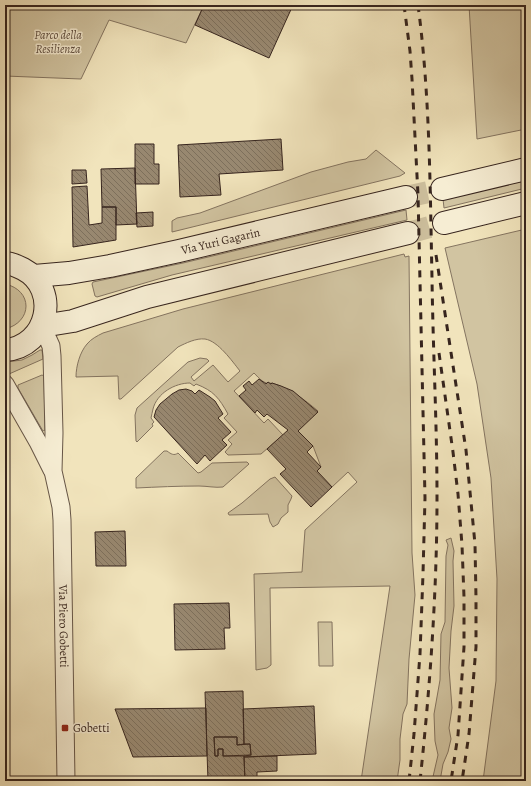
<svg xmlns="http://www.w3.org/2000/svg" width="531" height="786" font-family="Alegreya,serif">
<defs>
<pattern id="building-back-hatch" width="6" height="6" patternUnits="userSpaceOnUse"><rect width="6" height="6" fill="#988870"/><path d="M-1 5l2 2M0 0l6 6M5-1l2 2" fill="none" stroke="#7d6f5b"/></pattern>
</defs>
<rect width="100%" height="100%" fill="#f1e4bc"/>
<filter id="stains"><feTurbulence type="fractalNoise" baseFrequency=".005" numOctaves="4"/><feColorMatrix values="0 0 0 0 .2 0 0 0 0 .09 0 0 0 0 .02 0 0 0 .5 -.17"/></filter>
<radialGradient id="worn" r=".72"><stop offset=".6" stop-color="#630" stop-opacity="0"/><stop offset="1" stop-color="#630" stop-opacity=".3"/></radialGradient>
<path fill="#d1c4a1" stroke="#847460" d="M5 5H204L186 43 109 20 81 79 5 76Z
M469 5H526V129L477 139Z
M376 150 405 173 400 176 172 232V221L177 218 200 213 311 172 348 162 366 159Z
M526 179V188L444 208 443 199Z
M406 210 407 220 172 275 97 297 95 296 92 284 93 282 183 263Z
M526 229V761L520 781H483L496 681 497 579 491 478 477 384 445 248Z
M404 254 405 257 409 256 412 553 415 595 409 659 407 704 403 714 400 739V760L397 781H361L390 586 270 588 271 665 267 668 256 670 254 574 302 572 305 530 357 482 348 472 332 487 317 471 321 467 313 446 298 431 318 411C304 399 290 389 272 383 264 385 259 378 254 373L234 391 264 423 268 419 283 435 261 454 228 455 225 452 232 444 228 440 237 432 224 418 228 414C219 398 214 391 196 384L194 386 190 383C175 383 157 393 153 409 152 412 152 415 151 418L154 422 152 424 153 426 137 442 136 441 135 415 137 408 188 362 200 358 207 359 209 361 191 377 194 381 213 365 228 382 240 371C232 361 218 341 205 339 196 338 186 343 178 347L121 399H119L118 376 76 377C76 366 80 352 87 344 91 339 97 336 103 333L183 309Z
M5 284C33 290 33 322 5 329Z
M40 350H42L43 359 9 374 5 366 6 362 22 360 32 355Z
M42 375 44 376 45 430 43 431 18 388V385Z
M164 451H167C171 454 174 456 178 453L198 473 201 472 212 463 247 462 249 464 223 487C215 488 207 486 199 486 178 486 157 487 136 488V478Z
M275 477 292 496 291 499 288 505V512L281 518 278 524 273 527 270 522 268 514 229 515 228 513 242 503 270 479Z
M451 538 454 551 453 561 454 606 451 631 449 668 452 708 449 728 451 739 448 752 443 764 440 781H432L438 755 435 741 434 714 440 680 441 634 445 622 446 556 448 545 446 540Z
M318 622H332L333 666H319Z"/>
<path fill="url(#building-back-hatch)" stroke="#37251e" d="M204 5H293L269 58 195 25Z
M281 139 283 170 219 174 221 195 180 197 178 145Z
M135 144H154V164H159V184H135Z
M135 168 137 224 116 225V207H102L101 169Z
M72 170H86L87 183 72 184Z
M87 186 89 225 102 223V207H116V240L73 247 72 187Z
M153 212V226L137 227 136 213Z
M259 379 266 384 268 382 271 384 272 383 281 386 293 391 318 412 298 431 313 446 307 452 321 467 317 471 332 487 311 507 280 474 286 469 267 449 288 430 267 414 264 417 257 410 255 413 239 396 246 390 243 386 249 381 252 385Z
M186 389 192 391 195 394 199 390 210 397 215 401 223 414 218 418 231 432 222 440 227 445 210 461 205 455 197 464 154 417 156 410 160 404 172 394 179 390Z
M125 531 126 566H96L95 532Z
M229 603 230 628H224L225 649 175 650 174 604Z
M243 691 244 744 237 745V737H214L215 756H218V749H223V756H244L245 781H208L205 692Z
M314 706 316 754 244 757V756L251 755 250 744H244L243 709Z
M206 708 207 756 133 757 115 709Z
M214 737H237V745L250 744 251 755 223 756V749H218V756H215Z
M277 756V771L257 772V781H245L244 757Z"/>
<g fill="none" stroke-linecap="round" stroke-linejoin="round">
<path stroke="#ccbe9c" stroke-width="22" stroke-dasharray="22 11" stroke-linecap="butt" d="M406 197 442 189
M408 233 444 223"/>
<g stroke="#665546" stroke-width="19">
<g id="street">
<path id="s1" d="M42 326 51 346 52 356 54 433 53 471 61 507 62 520 66 781"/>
<path d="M5 384 38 442 52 470"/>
</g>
</g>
<g stroke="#37251e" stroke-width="24">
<g id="secondary">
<path d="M442 189 526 169"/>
<path d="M444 223 526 203"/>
<path d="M5 263C11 263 17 266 23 269 61 289 48 347 5 350"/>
<path id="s2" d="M34 276 69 273 110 266 179 251 406 197"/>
<path d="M42 326 73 321 147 297 408 233"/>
</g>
</g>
<use href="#street" stroke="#f6edd3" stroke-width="17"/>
<use href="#secondary" stroke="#f6edd3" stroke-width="22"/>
<path stroke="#37251e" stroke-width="3" stroke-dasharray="7 7" stroke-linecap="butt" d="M404 5 410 51 412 79 418 195 425 498 423 574 420 654 414 734 409 781
M418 5C430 95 430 187 432 278 433 351 437 424 437 497 437 592 430 687 420 781
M436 255 466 450 475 544 476 598V647L469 734 462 781
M439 353 453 452 458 494 462 545 464 597V647L458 735 451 781"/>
</g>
<rect fill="#8f2418" stroke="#f6edd3" stroke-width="1.5" x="61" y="724" width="8" height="8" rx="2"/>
<g text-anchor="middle" stroke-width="3" stroke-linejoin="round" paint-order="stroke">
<g font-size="12" font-style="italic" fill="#5e4d3f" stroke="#f6edd3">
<text x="58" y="39">Parco della<tspan x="58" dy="14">Resilienza</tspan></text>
</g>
<g font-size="12" fill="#37251e" stroke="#f6edd3">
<text dy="4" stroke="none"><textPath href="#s2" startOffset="190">Via Yuri Gagarin</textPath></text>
<text dy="4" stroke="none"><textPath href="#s1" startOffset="303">Via Piero Gobetti</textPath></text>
</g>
<g font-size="12" fill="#37251e" stroke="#f6edd3" text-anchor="start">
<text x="73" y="732">Gobetti</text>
</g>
</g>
<rect width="531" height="786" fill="none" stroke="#f1e4bc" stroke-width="20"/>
<rect x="6" y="6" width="519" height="774" fill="none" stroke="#37251e" stroke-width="2"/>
<rect x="10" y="10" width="511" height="766" fill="none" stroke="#37251e"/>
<rect width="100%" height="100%" filter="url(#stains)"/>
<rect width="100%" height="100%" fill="url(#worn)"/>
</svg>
